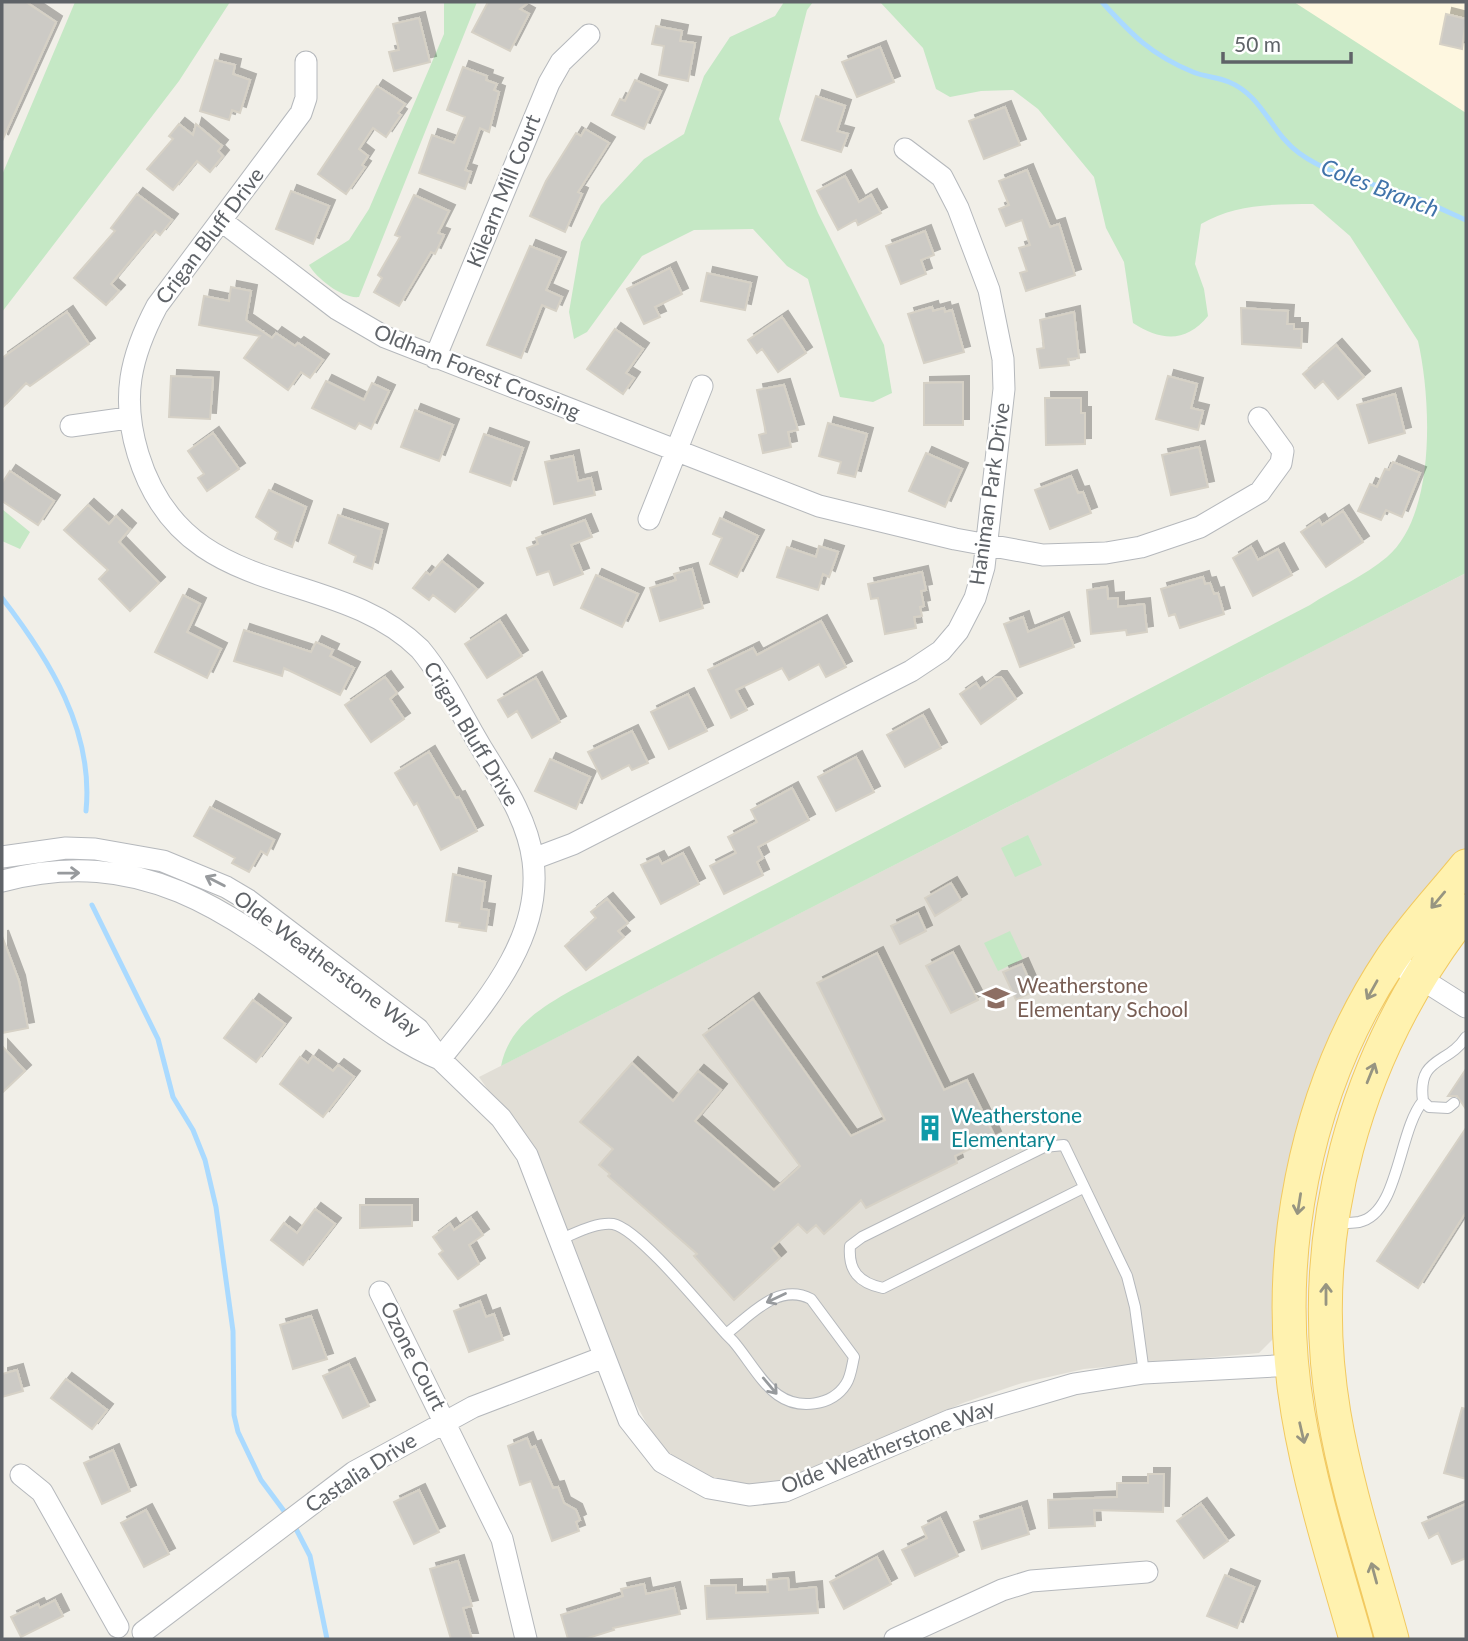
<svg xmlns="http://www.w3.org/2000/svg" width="1468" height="1641" font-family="Lato,sans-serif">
<defs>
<filter id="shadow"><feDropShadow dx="6" dy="-6" stdDeviation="0" flood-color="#0004"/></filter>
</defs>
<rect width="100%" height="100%" fill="#f1efe8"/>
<path fill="#fef7e0" d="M1289 2H1466V113L1295 5Z"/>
<path fill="#e1ded6" d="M1466 573V853L1332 1044 1277 1335 1259 1353 1084 1369 1022 1383 963 1403 789 1478 761 1486 729 1484 696 1473 660 1448 632 1397 544 1170 479 1077Z"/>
<path fill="#c5e8c5" d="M75 2H230L179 81 2 312V175Z
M444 2H477L359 297C343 299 317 279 309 265L349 240 369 209 444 34Z
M784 2H813L807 10 779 119 818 213 884 345 892 393 873 402 840 397 808 279 787 266 753 229 694 230 642 256 587 332 574 339 569 312 581 242 601 205 644 159 684 134 704 76 730 37 775 16Z
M880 2H1294L1466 113V573L501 1066C509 1027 539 1009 572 990L1310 605C1334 589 1365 576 1387 557 1437 514 1431 398 1418 341L1350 236 1313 204C1275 204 1234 204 1201 224L1195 264 1204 289 1208 316C1186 343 1161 341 1133 323L1124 262 1106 228 1094 177 1038 109 1013 90 981 91 950 97 936 89 923 48Z
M2 509 30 532 20 549 2 541Z
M1028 835 1042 865 1015 877 1001 848Z
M1010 931 1023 959 998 971 984 943Z"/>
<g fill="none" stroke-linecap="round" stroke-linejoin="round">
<path stroke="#aadaff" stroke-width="5" d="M1102 2C1131 34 1151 55 1193 72 1205 77 1218 77 1229 82 1263 96 1271 133 1299 153 1329 175 1367 182 1402 193 1424 200 1445 211 1466 220
M2 598C49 659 94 730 86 811
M92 905 158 1039 173 1097 193 1130 205 1160 216 1207 233 1331 234 1415 238 1432 261 1480 287 1515
M293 1523 310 1556 327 1639"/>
</g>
<path fill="#cccac5" stroke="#d6d1c6" stroke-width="2" filter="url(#shadow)" d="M2 2H26L56 22 2 141Z
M488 2H529L520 9 529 14 510 51 472 32Z
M1446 14 1466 19 1462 49 1440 44Z
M419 18 430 62 394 71 389 52 399 50 393 24Z
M656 26 682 31 680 41 695 43 688 81 659 75 664 46 652 44Z
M880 47 894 82 857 97 842 62Z
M215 60 235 65 233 74 250 80 240 113 232 110 229 120 200 111Z
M463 67 487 76 486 80 497 84 494 90 499 92 489 132 480 128 465 170 471 172 465 189 419 173 432 135 454 143 465 117 447 110Z
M635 80 661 91 644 129 612 115 620 99 625 101Z
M377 86 405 104 398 113 401 115 386 137 373 128 359 149 368 156 362 165 365 167 346 194 318 174Z
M816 96 845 106 837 131 848 134 841 152 802 140Z
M1005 107 1020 145 984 159 969 121Z
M179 124 193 135 196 124 222 146 218 151 223 156 210 172 197 161 173 190 147 169 173 139 169 136Z
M585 129 609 143 578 192 582 194 565 232 530 216 546 181 576 133 581 136Z
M1027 170 1050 227 1059 224 1075 275 1026 291 1020 273 1027 271 1019 248 1030 245 1022 220 1006 226 999 209 1009 205 999 181Z
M845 176 859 202 871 195 881 213 858 225 856 220 838 230 817 191Z
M291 191 329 206 313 244 276 229Z
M137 194 172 220 160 235 155 231 111 284 119 291 106 305 74 278 115 231 111 228Z
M414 195 449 211 438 233 444 235 435 254 431 252 399 306 374 292 382 278 378 275 400 237 395 235Z
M925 231 934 255 921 260 926 274 901 284 886 246Z
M530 246 560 258 546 290 562 297 556 311 542 305 521 358 487 345Z
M670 268 682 294 655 307 660 317 644 324 627 289Z
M707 273 751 283 745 310 701 301Z
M231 287 251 291 246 320 272 338 276 333 295 346 298 343 323 360 310 378 301 372 288 390 244 358 260 336 199 325 204 296 229 301Z
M932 307 933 311 944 308 945 312 952 310 964 352 924 363 908 314Z
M1241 308 1288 311 1287 324H1294V329H1302L1301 348 1242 344Z
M67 312 89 344 30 386 26 383 2 408V358Z
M1074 312 1079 358 1068 359 1069 365 1040 368 1037 349 1044 348 1040 320Z
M782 317 806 353 778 372 762 349 757 353 748 340Z
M615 329 643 349 626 373 634 378 623 394 587 369Z
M1336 345 1364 377 1338 399 1323 381 1315 388 1303 374Z
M171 376 213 378 210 419 169 417Z
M1168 376 1197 384 1191 408 1203 411 1198 430 1156 419Z
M326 381 364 400 372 383 389 391 371 429 359 423 355 429 312 408Z
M963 382V425H924V383Z
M784 385 798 430 788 432 791 447 763 453 759 435 766 433 757 390Z
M1395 394 1405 433 1369 443 1357 405Z
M1045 398H1081V413H1085V444L1046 445Z
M415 410 453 425 439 461 401 447Z
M828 423 867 434 855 477 838 473 841 462 819 456Z
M213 433 239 469 207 491 198 478 204 474 188 451Z
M484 434 523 448 510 486 470 472Z
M1199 447 1208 487 1171 495 1162 455Z
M926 453 962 469 945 507 909 491Z
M573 456 578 481 591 478 595 495 554 504 545 462Z
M1393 462 1420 473 1402 517 1386 510 1381 520 1358 511 1370 484 1377 487 1385 469 1389 470Z
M10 471 54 501 38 525 2 501V483Z
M1071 476 1078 493 1083 492 1091 513 1050 529 1035 490Z
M269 490 306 507 292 547 275 539 278 532 256 517Z
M88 505 109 524 116 516 130 529 119 542 159 583 130 611 99 579 108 570 64 530Z
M1343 511 1363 542 1326 567 1301 532 1319 520 1322 525Z
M338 515 382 530 372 569 354 562 356 556 329 543Z
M720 518 758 536 737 577 710 564 722 538 713 534Z
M585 520 592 537 571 545 583 574 554 585 549 571 537 575 527 548 538 544 536 538Z
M819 546 838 552 829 577 823 574 818 590 777 577 787 547 816 557Z
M1251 547 1258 560 1278 549 1292 575 1253 596 1233 558Z
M442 561 477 589 455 612 433 595 429 600 413 588 426 572 430 575Z
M692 569 703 608 660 621 650 588 676 580 674 574Z
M922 572 926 590 921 591 924 606 920 607 922 616 914 617 916 628 885 634 878 598 871 599 868 584Z
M596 575 638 594 622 627 581 608Z
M1203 577 1205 584 1210 583 1214 594 1218 593 1224 614 1180 628 1175 614 1169 616 1161 589Z
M1107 587 1108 599 1118 598V607L1144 604 1147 632 1127 635 1126 630 1091 634 1087 590Z
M183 595 200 604 187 632 221 649 207 678 155 652Z
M1023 617 1028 632 1063 618 1074 647 1020 667 1004 624Z
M500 621 522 656 487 678 465 644Z
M821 621 846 667 826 677 819 664 789 680 782 668 736 690 747 710 731 718 708 670 753 648 757 655Z
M244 630 311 652 316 642 333 650 330 656 354 668 340 695 284 668 282 676 234 661Z
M385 677 397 693 390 699 404 719 371 742 345 705Z
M996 677H1001L1016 699 981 724 960 694 976 683 980 689Z
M536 678 560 722 532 738 517 711 508 717 498 700Z
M688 694 707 731 669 749 651 712Z
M923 715 941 748 905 767 887 735Z
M632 731 648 763 632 770 629 765 602 779 588 752Z
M429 752 456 798 459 797 477 831 441 850 417 803 414 805 395 773Z
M856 757 874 792 836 811 818 777Z
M550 759 590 777 576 809 535 791Z
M792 788 809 820 758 847 763 858 757 862 763 875 724 894 710 866 736 853 728 837 757 822 751 810Z
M210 807 274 840 267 855 261 851 249 872 232 863 235 858 194 836Z
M683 853 699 884 661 904 641 865 658 857 662 864Z
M453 874 485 882 481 909 489 910 486 931 459 927 460 923 446 921Z
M951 883 961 900 935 916 925 898Z
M607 899 628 923 618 931 624 937 586 970 565 946 596 918 591 912Z
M918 913 926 931 900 944 891 926Z
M2 936 19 981 28 1028 2 1033Z
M953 952 978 1000 951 1013 926 966Z
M877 953 944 1090 967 1080 995 1137 955 1156 957 1163 866 1208 861 1200 824 1234 816 1225 807 1233 798 1224 772 1248 780 1258 734 1300 694 1256 697 1254 608 1176 610 1174 599 1165 613 1149 580 1122 632 1063 673 1101 698 1071 721 1090 695 1121 774 1190 800 1166 703 1035 753 999 851 1136 885 1120 817 983Z
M1022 964 1034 991 1016 1000 1003 972Z
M253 1000 285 1024 256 1062 224 1038Z
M2 1046 25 1071 2 1093Z
M313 1056 333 1071 338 1065 354 1077 323 1117 280 1084 300 1057 308 1063Z
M1466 1069V1109L1457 1096H1448Z
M1466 1128V1212L1418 1288 1377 1261Z
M360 1205H412V1226L360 1228Z
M315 1209 335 1224 303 1265 271 1240 284 1223 297 1233Z
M471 1218 483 1235 469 1245 479 1264 458 1279 439 1254 443 1251 433 1237 450 1224 454 1230Z
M480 1301 486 1317 494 1314 503 1340 469 1352 454 1311Z
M311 1316 327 1359 293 1369 280 1325Z
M349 1364 369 1406 343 1418 323 1376Z
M17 1370 23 1391 2 1397V1374Z
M66 1379 107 1410 92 1429 51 1398Z
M1462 1408 1466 1409V1479L1444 1473Z
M527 1438 531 1448 535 1446 553 1488 558 1487 564 1503 576 1510 580 1520 576 1522 579 1531 552 1541 531 1481 520 1485 508 1446Z
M113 1450 130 1491 102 1504 84 1463Z
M1148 1474H1164L1163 1512 1094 1510 1095 1526 1049 1528 1048 1500 1117 1497V1483H1148Z
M419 1490 439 1532 414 1544 394 1502Z
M1201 1504 1228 1541 1204 1558 1177 1521Z
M1466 1504V1558L1452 1564 1438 1533 1429 1538 1422 1523Z
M1021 1507 1029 1534 982 1549 974 1522Z
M146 1510 169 1554 144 1567 121 1523Z
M940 1518 958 1556 915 1576 902 1550 927 1538 922 1527Z
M877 1557 891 1584 844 1609 830 1582Z
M458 1561 472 1606 463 1608 472 1639H451L430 1569Z
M1225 1575 1254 1587 1237 1628 1207 1616Z
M788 1578 789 1590 816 1587 818 1613 707 1619 705 1586 736 1585V1593L768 1592 767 1580Z
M644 1584 646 1594 674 1588 680 1614 613 1628 614 1630 585 1639H568L561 1615 623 1596 621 1589Z
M55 1600 63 1616 21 1637 11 1617 38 1604 40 1608Z"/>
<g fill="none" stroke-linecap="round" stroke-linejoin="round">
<g stroke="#b5b8bc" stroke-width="12">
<path id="service" d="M1454 1103 1448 1108 1429 1107 1423 1101C1417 1056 1448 1065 1466 1037
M1083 1188 883 1288C859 1283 848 1271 850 1246L862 1237 1044 1147 1064 1145 1127 1276 1135 1307 1144 1373
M1337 1224C1344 1223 1352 1223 1359 1222 1399 1214 1398 1131 1423 1101
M561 1239C576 1233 596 1222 613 1224 639 1229 705 1311 726 1334L733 1341C747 1357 761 1383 778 1395 799 1410 832 1406 846 1384 851 1377 852 1365 854 1357L811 1299C778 1282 751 1315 726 1334"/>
</g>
<g stroke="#b5b8bc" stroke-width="23">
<path id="minor" d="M306 62V98L301 113 157 306C130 357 121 398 138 454 184 605 332 563 420 649 445 679 462 716 482 749 503 783 528 820 533 861 543 938 485 1003 440 1059
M223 222 337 309 385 337 819 506 955 539 1043 555 1106 553 1141 547 1200 527 1260 492 1281 463 1283 451 1259 418
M435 358 549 83 561 62 589 35
M71 426 128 418
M649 519 702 386
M2 857 66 848 95 849 163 861 226 887 248 900 418 1029 440 1059 501 1118 527 1155 629 1420 662 1462 709 1488 749 1495 785 1491 951 1420 1074 1384 1144 1373 1294 1365
M533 859 573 844 911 671 941 651 958 631 975 598 984 567 1004 389 1003 359 989 290 958 208 942 177 905 149
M2 881C144 844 231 913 337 993 371 1018 401 1043 440 1059
M1390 959 1466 1007
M380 1292 502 1539 526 1639
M21 1475 42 1492 118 1627
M143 1632 354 1472 473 1407 604 1357
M895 1639 1002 1590 1031 1581 1147 1572"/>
</g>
<g stroke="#f2c960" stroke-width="35">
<path id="primary" d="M1356 1639C1335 1565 1311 1490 1298 1413 1272 1260 1304 1091 1390 961 1412 927 1441 897 1466 866
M1392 1639C1372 1565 1347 1490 1334 1414 1304 1235 1354 1053 1466 911"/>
</g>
<use href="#service" stroke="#fff" stroke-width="10"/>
<use href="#minor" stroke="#fff" stroke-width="21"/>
<use href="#primary" stroke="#fff2af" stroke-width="33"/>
</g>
<defs><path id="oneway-shaft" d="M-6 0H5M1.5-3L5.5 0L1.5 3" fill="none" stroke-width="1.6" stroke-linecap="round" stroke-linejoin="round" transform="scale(1.75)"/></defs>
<g stroke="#979a9d">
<use href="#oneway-shaft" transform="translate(69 873) rotate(-1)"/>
<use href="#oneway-shaft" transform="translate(215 881) rotate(-153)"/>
<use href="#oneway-shaft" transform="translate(776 1298) rotate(155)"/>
<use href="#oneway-shaft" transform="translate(770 1386) rotate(50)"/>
</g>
<g stroke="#979581">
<use href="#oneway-shaft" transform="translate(1438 900) rotate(130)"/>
<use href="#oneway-shaft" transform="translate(1372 990) rotate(119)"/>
<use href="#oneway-shaft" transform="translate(1371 1073) rotate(-68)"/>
<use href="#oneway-shaft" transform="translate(1299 1204) rotate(99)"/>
<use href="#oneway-shaft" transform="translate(1326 1294) rotate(-90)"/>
<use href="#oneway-shaft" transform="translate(1302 1433) rotate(77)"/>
<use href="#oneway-shaft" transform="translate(1374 1573) rotate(-105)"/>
</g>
<defs>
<g id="school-bare" transform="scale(2.1)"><path d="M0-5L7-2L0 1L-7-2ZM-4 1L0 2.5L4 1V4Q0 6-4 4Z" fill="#8d6e63" stroke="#fff" stroke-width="2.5" paint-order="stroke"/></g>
<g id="building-bare" transform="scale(2.1)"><path d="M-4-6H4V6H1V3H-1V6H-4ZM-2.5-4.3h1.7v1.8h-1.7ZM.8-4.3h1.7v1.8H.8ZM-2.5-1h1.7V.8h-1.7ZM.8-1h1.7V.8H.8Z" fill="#0f9aa8" stroke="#fff" stroke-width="2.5" paint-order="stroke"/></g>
</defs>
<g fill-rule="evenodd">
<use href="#school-bare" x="996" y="998"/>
<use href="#building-bare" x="930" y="1128"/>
</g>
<g text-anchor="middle" stroke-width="5" stroke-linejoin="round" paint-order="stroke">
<g font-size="21" fill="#5f6368" stroke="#fff">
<text transform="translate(504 191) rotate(-68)" y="7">Kilearn Mill Court</text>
<text transform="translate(210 236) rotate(-53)" y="7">Crigan Bluff Drive</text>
<text transform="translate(477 372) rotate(22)" y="7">Oldham Forest Crossing</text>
<text transform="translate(990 494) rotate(-82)" y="7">Haniman Park Drive</text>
<text transform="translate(471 734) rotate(59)" y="7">Crigan Bluff Drive</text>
<text transform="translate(327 964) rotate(37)" y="7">Olde Weatherstone Way</text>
<text transform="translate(413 1356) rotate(63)" y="7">Ozone Court</text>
<text transform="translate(888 1447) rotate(-21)" y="7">Olde Weatherstone Way</text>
<text transform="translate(361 1473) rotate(-33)" y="7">Castalia Drive</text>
</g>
<g font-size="21" fill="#785e54" stroke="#fff" text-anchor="start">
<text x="1017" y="993">Weatherstone<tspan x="1017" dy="24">Elementary School</tspan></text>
</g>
<g font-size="21" fill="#0d838f" stroke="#fff" text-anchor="start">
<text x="951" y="1123">Weatherstone<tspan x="951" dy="24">Elementary</tspan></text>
</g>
<g font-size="23" font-style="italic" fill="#4174aa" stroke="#fff">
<text transform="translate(1380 188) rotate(21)" y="8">Coles Branch</text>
</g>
</g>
<rect width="1468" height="1641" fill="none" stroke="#5f6368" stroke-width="7"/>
<path d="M1223 52v10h128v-10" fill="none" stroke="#5f6368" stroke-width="3.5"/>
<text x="1234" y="52" font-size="21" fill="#5f6368" stroke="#ffffff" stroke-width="5" paint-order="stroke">50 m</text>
</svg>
